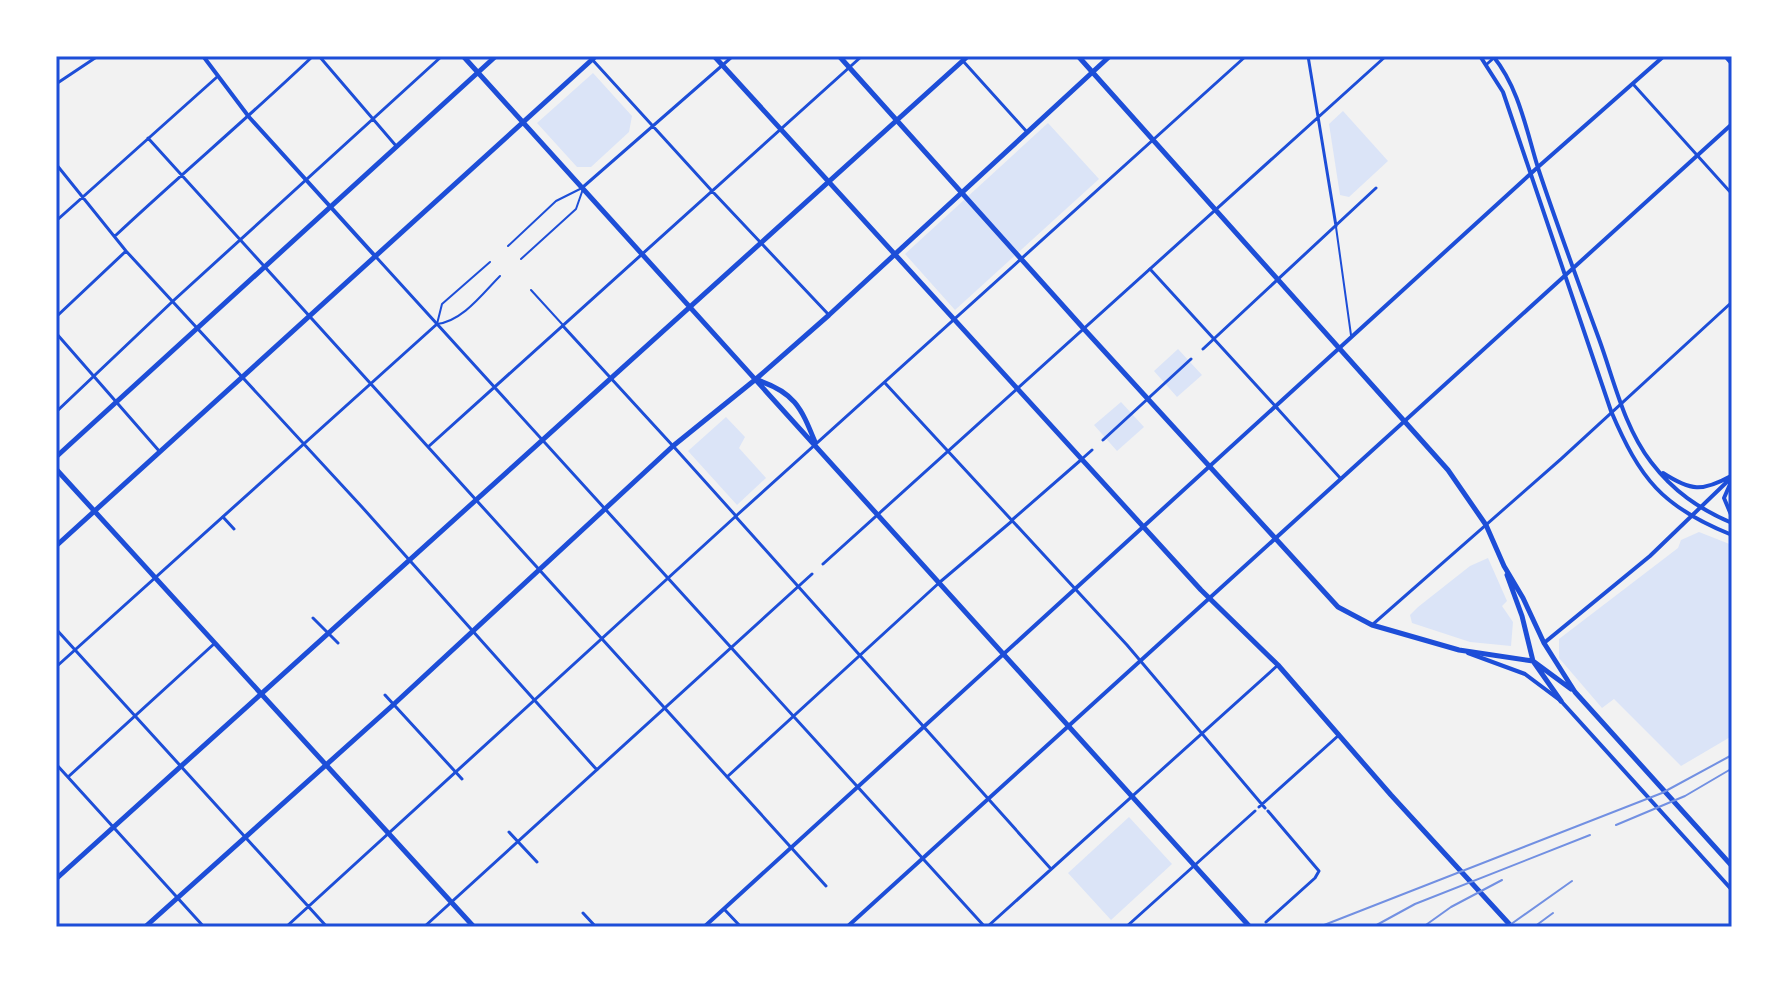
<svg xmlns="http://www.w3.org/2000/svg" width="1788" height="983" font-family="'Source Sans 3',sans-serif">
<rect width="100%" height="100%" fill="#f2f2f2"/>
<path fill="#dbe4f7" d="M593 73 632 116 629 132 591 167H577L537 123Z
M1343 111 1388 161 1349 197 1340 195 1329 124Z
M1048 123 1099 179 955 310 905 254Z
M1178 349 1202 375 1177 397 1154 371Z
M1121 402 1144 427 1117 451 1094 425Z
M726 417 745 437 739 448 766 478 737 505 688 451Z
M1699 532 1732 545V736L1681 766 1614 699 1602 708 1559 658V639L1678 548 1681 540Z
M1488 558 1507 601 1502 606 1513 622 1511 646 1470 642 1412 623 1410 615 1418 607 1470 566Z
M1129 817 1172 864 1111 920 1068 873Z"/>
<g fill="none" stroke-linecap="round" stroke-linejoin="round">
<path stroke="#1d4ed8" stroke-width="2" d="M1336 227 1351 335
M508 246 556 201 582 188
M521 259 576 209 583 189
M490 262 442 304 437 324C463 321 483 293 500 276
M531 290 562 324"/>
<path stroke="#1d4ed8" stroke-width="3" d="M1150 269 1277 408
M674 447 736 516
M223 517 234 529
M1012 520 1082 459
M313 618 338 643
M385 695 462 779
M509 832 537 862
M583 913 596 927"/>
<path stroke="#1d4ed8" stroke-width="3" d="M319 56 397 147
M589 56 712 191 828 314
M1308 56 1336 226
M963 61 1027 132
M1487 64 1496 56
M56 84 98 56
M1633 84 1732 194
M148 138 826 886
M56 164 126 251 362 507 597 770
M583 187 733 56
M56 221 217 77
M115 236C180 175 248 118 313 56
M377 258 985 927
M56 317 126 251
M563 326 673 446
M56 333 160 452
M1203 349 1376 188
M885 383 1127 645 1265 808
M1277 408 1341 479
M56 412 173 301 442 56
M1103 440 1191 359
M428 447 862 56
M1083 458 1092 450
M736 517 1051 869
M823 564 1386 56
M1372 625 1561 459 1732 302
M56 629 327 927
M56 667 437 324
M56 764 204 927
M68 777 215 643
M727 777 940 582 1012 521
M1259 807 1339 735
M724 909 741 927
M1266 922 1315 878 1319 871 1268 811
M56 924 58 927
M286 927 736 516 1246 56
M424 927 812 574
M987 927 1278 665
M1126 927 1255 811"/>
<path stroke="#1d4ed8" stroke-width="4" d="M203 56 249 117 376 257
M1480 56 1503 92 1611 411C1640 479 1662 507 1732 535
M1493 56C1519 88 1526 129 1538 168 1557 225 1578 282 1599 339 1614 380 1624 427 1651 462 1673 491 1699 509 1732 523
M1725 56 1732 64
M1663 473C1691 491 1702 492 1731 476
M1731 482 1724 498 1732 517
M1544 643 1650 556 1732 477
M1468 653 1525 674 1561 701 1732 890
M704 927 1538 167 1664 56
M847 927 1732 124"/>
<path stroke="#1d4ed8" stroke-width="5" d="M839 56 1084 329 1338 607 1372 625 1459 650 1533 661 1571 689
M1078 56 1448 470 1486 525 1504 566 1523 598 1544 643 1575 692 1732 866
M56 469 474 927
M1507 575 1522 616 1533 661 1561 701"/>
<path stroke="#1d4ed8" stroke-width="5" d="M463 56 1250 927
M714 56 1201 590 1278 665 1391 795 1512 927
M757 380C794 392 801 407 815 442
M56 457 496 56
M56 546 596 56
M56 879 968 56
M145 927 393 705 673 446 756 379 829 315 1110 56"/>
<path stroke="#7290e2" stroke-width="2" d="M1616 825 1685 796 1731 769
M1319 927 1662 793 1732 755
M1373 927 1415 904 1590 835
M1423 927 1451 907 1502 880
M1507 927 1572 881
M1534 927 1553 913"/>
</g>
<rect width="1788" height="983" fill="none" stroke="#ffffff" stroke-width="116"/>
<rect x="58" y="58" width="1672" height="867" fill="none" stroke="#1d4ed8" stroke-width="3"/>
</svg>
